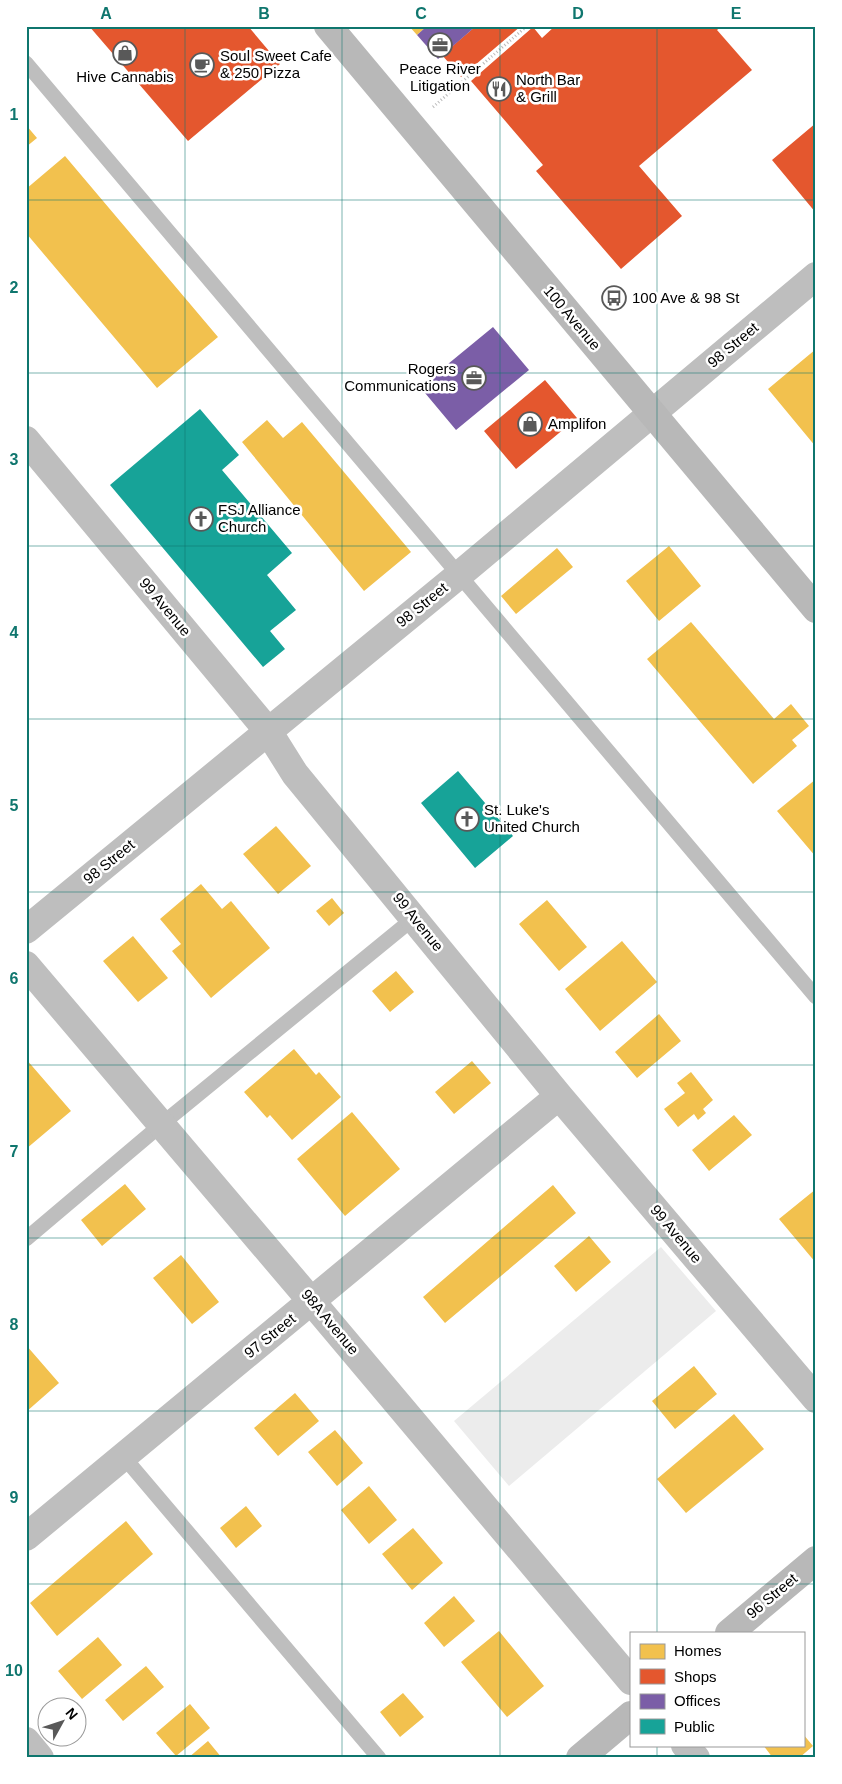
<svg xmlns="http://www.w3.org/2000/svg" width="842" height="1784" font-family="Arial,sans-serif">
<rect width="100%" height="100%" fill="#fff"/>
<path fill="#ececec" d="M661 1247 716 1311 509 1486 454 1421Z"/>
<path fill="#f2c14e" d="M409 26H427L417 35Z
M26 125 37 138 26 147Z
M65 156 218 337 157 388 26 233V189Z
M816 349V447L768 389Z
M267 420 283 438 302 422 411 552 364 591 242 442Z
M669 546 701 586 659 621 626 581Z
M557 548 573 567 516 614 501 596Z
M691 622 774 719 791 704 809 726 792 740 797 746 753 784 647 659Z
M816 779V857L777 811Z
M276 826 311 866 278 894 243 854Z
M201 884 222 909 231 901 270 948 211 998 172 951 181 944 160 919Z
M332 898 344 913 329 926 316 911Z
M547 900 587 947 559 971 519 924Z
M133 936 168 978 138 1002 103 961Z
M622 941 657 982 600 1031 565 989Z
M396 971 414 992 390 1012 372 991Z
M659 1014 681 1041 637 1078 615 1052Z
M294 1049 316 1075 319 1072 341 1097 292 1140 270 1115 267 1118 244 1092Z
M26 1059 71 1111 26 1149Z
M472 1061 491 1083 454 1114 435 1092Z
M691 1072 713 1100 703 1109 706 1113 698 1120 694 1114 678 1127 664 1109 685 1093 677 1083Z
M352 1112 400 1169 345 1216 297 1159Z
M734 1115 752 1135 709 1171 692 1150Z
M125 1184 146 1209 102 1246 81 1220Z
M553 1185 576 1213 445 1323 423 1297Z
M816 1189V1263L779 1219Z
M589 1236 611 1262 576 1292 554 1266Z
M181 1255 219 1302 192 1324 153 1278Z
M26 1345 59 1383 26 1412Z
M694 1366 717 1394 675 1429 652 1401Z
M295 1393 319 1421 278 1456 254 1428Z
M734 1414 764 1449 686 1513 657 1479Z
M335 1430 363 1463 337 1486 308 1452Z
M369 1486 397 1520 369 1544 341 1510Z
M246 1506 262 1526 236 1548 220 1528Z
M126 1521 153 1554 57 1636 30 1603Z
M413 1528 443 1563 412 1590 382 1554Z
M454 1596 475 1621 444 1647 424 1623Z
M499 1631 544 1686 507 1717 461 1662Z
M98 1637 122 1665 82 1699 58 1671Z
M146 1666 164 1687 123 1721 105 1700Z
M403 1693 424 1717 400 1737 380 1712Z
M190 1704 210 1728 176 1756 156 1733Z
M803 1734 813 1746 799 1758H773L763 1745H803Z
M208 1741 222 1758H188Z"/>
<path fill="#e4572e" d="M89 26H248L280 64 188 141Z
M476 26H521L461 77 442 55Z
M555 26H722L717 30 752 70 639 166 682 216 621 269 536 171 543 165 471 81 533 27 542 38Z
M816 123V213L772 160Z
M545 380 577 418 516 469 484 431Z"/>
<path fill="#7b5ea7" d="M427 26H476L438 59 417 35Z
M493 327 529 370 456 430 420 387Z"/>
<path fill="#17a398" d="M200 409 239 455 222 470 292 553 267 575 296 610 270 631 285 649 263 667 110 485Z
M458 771 513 836 475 868 421 803Z"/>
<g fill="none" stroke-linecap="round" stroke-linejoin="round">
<path stroke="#b9b9b9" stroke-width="3" stroke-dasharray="1 2.5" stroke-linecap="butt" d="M433 107 527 26"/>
<path stroke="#bebebe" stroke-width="15" d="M26 63 816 997
M26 1239 162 1124 414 918
M123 1456 379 1758"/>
<path stroke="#bebebe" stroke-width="28" d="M26 440 268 731 295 774 559 1096 816 1399
M26 930 459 575 816 276
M26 965 312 1302 631 1681
M26 1537 559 1096
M26 1741 40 1758
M685 1745 696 1758"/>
<path stroke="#b8b8b8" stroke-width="28" d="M328 26 816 609
M729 1633 816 1560
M580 1758 631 1715"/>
</g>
<path fill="none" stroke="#0f766e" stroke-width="1" stroke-opacity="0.55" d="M185 26V1758M342 26V1758M500 26V1758M657 26V1633M26 200H816M26 373H816M26 546H816M26 719H816M26 892H816M26 1065H816M26 1238H816M26 1411H816M26 1584H816M657 1745V1758"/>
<defs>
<g id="office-ring" transform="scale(1.25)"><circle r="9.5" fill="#fff" stroke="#595959" stroke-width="1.5"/><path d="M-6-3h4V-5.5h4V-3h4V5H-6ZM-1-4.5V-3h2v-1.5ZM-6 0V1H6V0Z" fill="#595959"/></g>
<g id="shop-ring" transform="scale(1.25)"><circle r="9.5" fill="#fff" stroke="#595959" stroke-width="1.5"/><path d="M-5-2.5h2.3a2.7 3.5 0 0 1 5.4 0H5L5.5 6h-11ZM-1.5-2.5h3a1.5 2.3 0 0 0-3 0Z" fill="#595959"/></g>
<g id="cafe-ring" transform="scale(1.25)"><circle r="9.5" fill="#fff" stroke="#595959" stroke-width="1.5"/><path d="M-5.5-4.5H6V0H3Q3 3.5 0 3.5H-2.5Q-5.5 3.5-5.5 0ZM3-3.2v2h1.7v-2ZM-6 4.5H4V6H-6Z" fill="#595959"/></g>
<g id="restaurant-ring" transform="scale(1.25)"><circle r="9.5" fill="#fff" stroke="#595959" stroke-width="1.5"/><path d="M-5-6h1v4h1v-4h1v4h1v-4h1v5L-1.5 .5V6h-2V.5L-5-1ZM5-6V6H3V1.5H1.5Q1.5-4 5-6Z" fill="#595959"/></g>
<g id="bus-ring" transform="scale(1.25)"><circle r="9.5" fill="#fff" stroke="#595959" stroke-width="1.5"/><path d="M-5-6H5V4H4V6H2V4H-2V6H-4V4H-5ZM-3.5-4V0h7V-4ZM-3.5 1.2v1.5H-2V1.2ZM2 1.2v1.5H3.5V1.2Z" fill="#595959"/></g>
<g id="church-ring" transform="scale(1.25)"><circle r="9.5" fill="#fff" stroke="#595959" stroke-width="1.5"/><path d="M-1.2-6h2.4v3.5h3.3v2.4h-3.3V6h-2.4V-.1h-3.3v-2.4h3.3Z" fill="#595959"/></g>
</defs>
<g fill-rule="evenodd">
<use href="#office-ring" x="440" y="45"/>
<use href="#shop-ring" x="125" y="53"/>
<use href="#cafe-ring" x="202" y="65"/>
<use href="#restaurant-ring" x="499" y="89"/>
<use href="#bus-ring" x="614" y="298"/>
<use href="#office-ring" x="474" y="378"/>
<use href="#shop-ring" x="530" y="424"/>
<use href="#church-ring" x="201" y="519"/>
<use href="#church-ring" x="467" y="819"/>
</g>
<g text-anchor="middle" stroke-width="5" stroke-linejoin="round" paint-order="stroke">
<g font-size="15" fill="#000" stroke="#fff" text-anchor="start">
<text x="220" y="61">Soul Sweet Cafe<tspan x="220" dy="17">&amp; 250 Pizza</tspan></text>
<text x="440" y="74" text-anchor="middle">Peace River<tspan x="440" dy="17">Litigation</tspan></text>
<text x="125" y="82" text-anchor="middle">Hive Cannabis</text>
<text x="516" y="85">North Bar<tspan x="516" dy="17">&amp; Grill</tspan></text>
<text x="632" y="303">100 Ave &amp; 98 St</text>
<text x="456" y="374" text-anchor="end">Rogers<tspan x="456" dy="17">Communications</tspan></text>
<text x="548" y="429">Amplifon</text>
<text x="218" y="515">FSJ Alliance<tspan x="218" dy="17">Church</tspan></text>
<text x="484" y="815">St. Luke's<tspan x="484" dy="17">United Church</tspan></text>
</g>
<g font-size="15" fill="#000" stroke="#fff">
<text transform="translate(572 318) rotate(50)" y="5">100 Avenue</text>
<text transform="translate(733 345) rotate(-40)" y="5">98 Street</text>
<text transform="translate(422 605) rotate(-39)" y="5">98 Street</text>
<text transform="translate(165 607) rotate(50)" y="5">99 Avenue</text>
<text transform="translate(109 862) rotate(-39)" y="5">98 Street</text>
<text transform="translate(418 922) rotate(51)" y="5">99 Avenue</text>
<text transform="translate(676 1234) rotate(50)" y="5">99 Avenue</text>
<text transform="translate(330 1322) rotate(50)" y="5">98A Avenue</text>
<text transform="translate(270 1336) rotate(-39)" y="5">97 Street</text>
<text transform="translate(772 1596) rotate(-40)" y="5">96 Street</text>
</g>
</g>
<rect width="842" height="1784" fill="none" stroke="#ffffff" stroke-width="55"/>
<rect x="630" y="1632" width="175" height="115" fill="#ffffff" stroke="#999999"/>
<rect x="640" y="1644" width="25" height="15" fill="#f2c14e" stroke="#999999"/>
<text x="674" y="1656" font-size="15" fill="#000000">Homes</text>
<rect x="640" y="1669" width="25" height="15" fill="#e4572e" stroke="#999999"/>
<text x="674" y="1682" font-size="15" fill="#000000">Shops</text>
<rect x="640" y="1694" width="25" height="15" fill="#7b5ea7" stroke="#999999"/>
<text x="674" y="1706" font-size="15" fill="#000000">Offices</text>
<rect x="640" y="1719" width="25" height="15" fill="#17a398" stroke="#999999"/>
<text x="674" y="1732" font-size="15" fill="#000000">Public</text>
<g transform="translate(62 1722) rotate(50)"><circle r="24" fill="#ffffff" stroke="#999999"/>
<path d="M0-4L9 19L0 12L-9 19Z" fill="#595959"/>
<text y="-8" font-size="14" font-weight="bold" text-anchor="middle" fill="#000000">N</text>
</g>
<rect x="28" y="28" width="786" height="1728" fill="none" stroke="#0f766e" stroke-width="2"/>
<g font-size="16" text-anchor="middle" font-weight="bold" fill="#0f766e">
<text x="106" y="19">A</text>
<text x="264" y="19">B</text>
<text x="421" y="19">C</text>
<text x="578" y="19">D</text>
<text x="736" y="19">E</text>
<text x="14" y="120">1</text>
<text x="14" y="293">2</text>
<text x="14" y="465">3</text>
<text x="14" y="638">4</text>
<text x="14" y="811">5</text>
<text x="14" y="984">6</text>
<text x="14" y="1157">7</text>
<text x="14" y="1330">8</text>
<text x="14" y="1503">9</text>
<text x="14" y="1676">10</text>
</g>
</svg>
